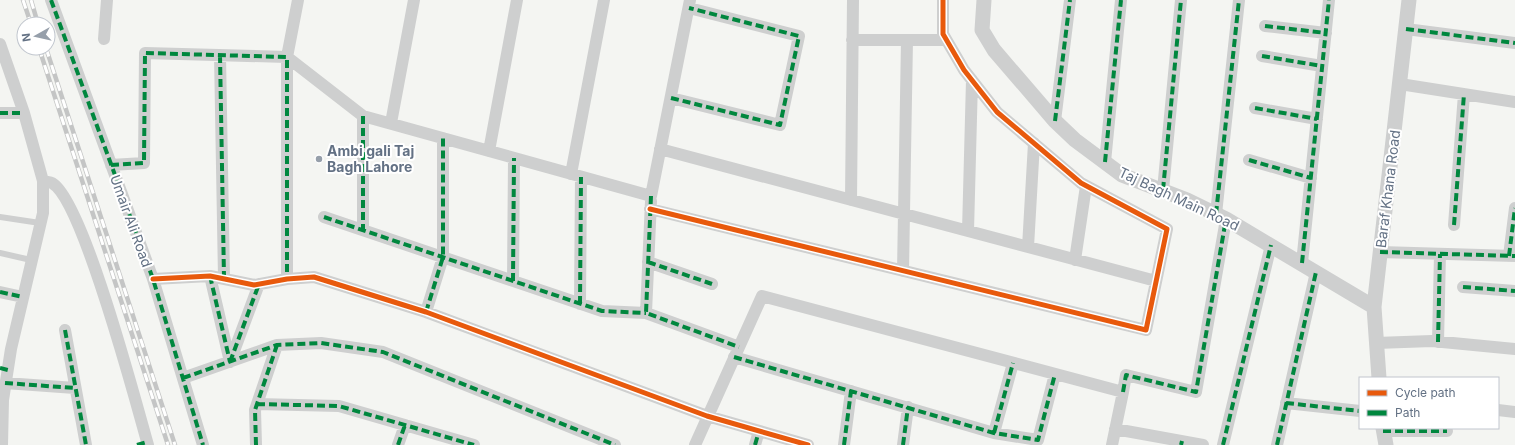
<svg xmlns="http://www.w3.org/2000/svg" width="1515" height="445" font-family="Inter,sans-serif">
<rect width="100%" height="100%" fill="#f4f5f2"/>
<g fill="none" stroke-linecap="round" stroke-linejoin="round">
<path stroke="#cecfcf" stroke-width="6" d="M0 217 40 223
M0 253 31 260"/>
<path stroke="#cecfcf" stroke-width="12" d="M51 0 153 279 203 445
M298 0 287 57 363 116 651 196 690 0
M1265 26 1326 33
M1406 29 1515 43
M104 39 107 0
M852 40H946
M0 44 24 113 43 181V213L11 349 3 400 2 445
M220 55 224 278
M1262 56 1322 66
M1400 84 1515 102
M671 98 780 125 799 36 689 8
M1255 108 1317 119
M0 113H24
M363 116V230
M1055 121 1070 0
M391 123 414 0
M660 149 1156 281
M489 151 517 0
M1249 160 1311 178
M1105 162 1121 0
M111 165 144 163 145 53 287 57V279
M571 174 604 0
M43 181C46 182 50 182 52 183 83 200 136 403 148 445
M1163 190 1181 0
M851 200 853 0
M651 201 646 313 739 347
M650 209 1146 330 1167 229 1081 183 997 112 964 70 943 34V0
M1216 214 1239 0
M324 217 602 311 646 313
M1454 225 1464 94
M968 231 972 80
M1028 247 1034 143
M1380 252 1515 256
M1509 256 1515 208
M1075 260 1086 186
M648 262 712 284
M1302 263 1329 0
M903 271 907 40
M210 276 230 362
M153 279 210 276 254 285 287 279 314 277 426 312 707 416 808 445
M513 281 514 158
M1463 287 1515 291
M0 292 23 297
M580 304 581 177
M426 312 443 257V138
M65 330 86 445
M1438 342 1440 254
M1376 343 1432 341 1515 349
M734 357 994 433 1038 440 1055 374
M230 362 259 284
M183 378 277 345 321 343 383 352 615 445
M5 383 75 388
M1123 392 1126 375 1196 392 1226 219
M1286 403 1360 411
M257 404 339 406 474 445
M1498 410 1515 412
M1115 429 1203 445
M1383 431H1447
M994 433 1013 363
M256 445 255 410 277 345
M398 445 405 425
M695 445 762 296 1123 392 1112 445
M755 445 759 431
M844 445 851 391
M903 445 908 407
M1223 445 1271 245
M1277 445 1316 272"/>
<path stroke="#cecfcf" stroke-width="15" d="M984 0 982 30 994 50 1055 121 1075 140 1122 175 1187 200 1226 219 1374 307
M1379 378 1374 307 1409 0
M1383 428 1386 445"/>
<g stroke="#c4c5c5" stroke-width="4.5">
<path id="rail" d="M23 0 31 24
M31 0 38 24
M39 48 168 445
M46 48 175 445"/>
</g>
<use href="#rail" stroke="#fff" stroke-width="3" stroke-dasharray="9" stroke-linecap="butt"/>
<path stroke="#00873e" stroke-width="4" stroke-dasharray="8 4" stroke-linecap="butt" d="M51 0 153 279 203 445
M1265 26 1326 33
M1406 29 1515 43
M220 55 224 278
M1262 56 1322 66
M671 98 780 125 799 36 689 8
M1255 108 1317 119
M0 113H24
M363 116V230
M1055 121 1070 0
M1249 160 1311 178
M1105 162 1121 0
M111 165 144 163 145 53 287 57V279
M1163 190 1181 0
M651 196 646 313 739 347
M1216 214 1239 0
M324 217 602 311 646 313
M1454 225 1464 94
M1380 252 1515 256
M1509 256 1515 208
M648 262 712 284
M1302 263 1329 0
M210 276 230 362
M513 281 514 158
M1463 287 1515 291
M0 292 23 297
M580 304 581 177
M426 312 443 257V138
M65 330 86 445
M1438 342 1440 254
M734 357 994 433 1038 440 1055 374
M230 362 259 284
M0 368 8 370
M183 378 277 345 321 343 383 352 615 445
M5 383 75 388
M1123 392 1126 375 1196 392 1226 219
M1286 403 1360 411
M257 404 339 406 474 445
M1383 431H1447
M994 433 1013 363
M137 445 147 442
M256 445 255 410 277 345
M398 445 405 425
M755 445 759 431
M844 445 851 391
M903 445 908 407
M1181 445 1182 441
M1223 445 1271 245
M1277 445 1316 272"/>
<g stroke="#fff" stroke-width="8">
<path id="cycleway" d="M650 209 1146 330 1167 229 1081 183 997 112 964 70 943 34V0
M153 279 210 276 254 285 287 279 314 277 426 312 707 416 808 445"/>
</g>
<use href="#cycleway" stroke="#e8590c" stroke-width="5"/>
</g>
<circle fill="#969faa" stroke="#fff" stroke-width="1.5" cx="319" cy="159" r="4"/>
<g text-anchor="middle" stroke-width="4" stroke-linejoin="round" paint-order="stroke">
<g font-size="14" font-weight="bold" fill="#637184" stroke="#fff" text-anchor="start">
<text x="327" y="156">Ambi gali Taj<tspan x="327" dy="16">Bagh Lahore</tspan></text>
</g>
<g font-size="14" fill="#637184" stroke="#fff">
<text transform="translate(1388 189) rotate(-83)" y="5">Baraf Khana Road</text>
<text transform="translate(1179 199) rotate(25)" y="5">Taj Bagh Main Road</text>
<text transform="translate(131 221) rotate(70)" y="5">Umair Ali Road</text>
</g>
</g>
<rect x="1359" y="377" width="140" height="52" fill="#ffffff" stroke="#c1c6ce"/>
<rect x="1367" y="390" width="20" height="6" fill="#e8590c" stroke="#c1c6ce"/>
<text x="1395" y="397" font-size="12" fill="#637184">Cycle path</text>
<rect x="1367" y="410" width="20" height="6" fill="#00873e" stroke="#c1c6ce"/>
<text x="1395" y="417" font-size="12" fill="#637184">Path</text>
<g transform="translate(36 36) rotate(262)"><circle r="19" fill="#ffffff" stroke="#c1c6ce"/>
<path d="M0-3L7 15L0 10L-7 15Z" fill="#969faa"/>
<text y="-6" font-size="11" font-weight="bold" text-anchor="middle" fill="#637184">N</text>
</g>
</svg>
